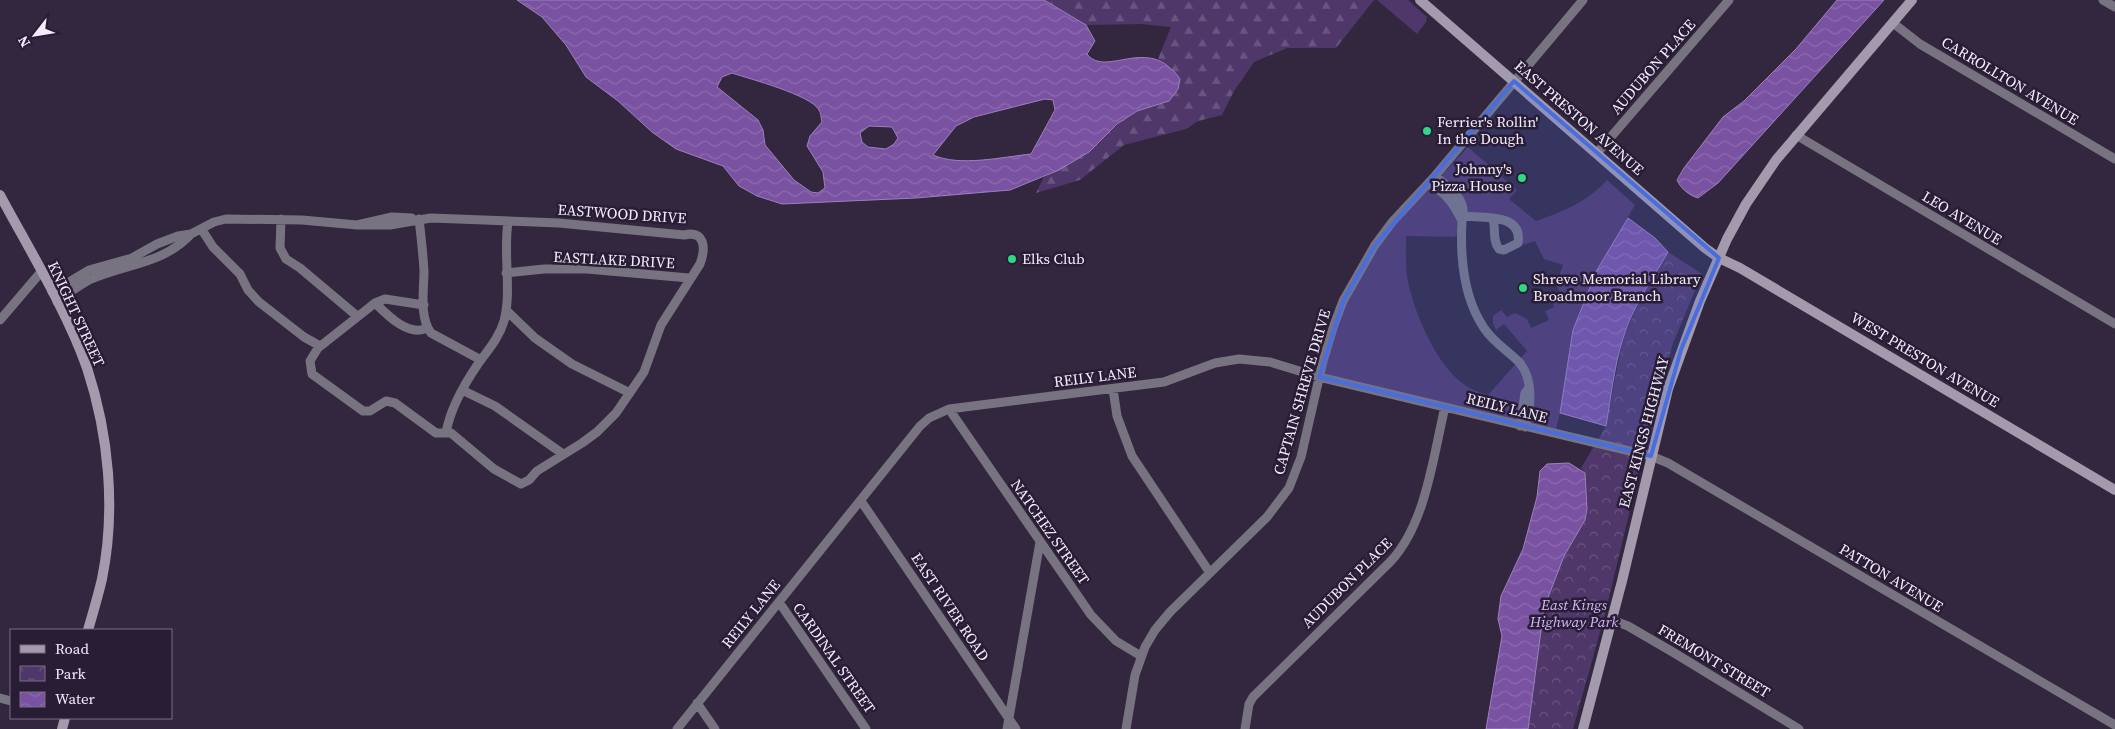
<svg xmlns="http://www.w3.org/2000/svg" width="2115" height="729" font-family="'Source Serif 4',serif">
<defs>
<pattern id="forest-firs" width="22" height="20" patternUnits="userSpaceOnUse" patternTransform="scale(1.25)"><rect width="22" height="20" fill="#50376a"/><path d="M5 1l3.5 6h-7zM16 11l3.5 6h-7z" fill="#6a5480"/></pattern>
<pattern id="park-crowns" width="20" height="18" patternUnits="userSpaceOnUse" patternTransform="scale(1.25)"><rect width="20" height="18" fill="#50376a"/><path d="M2 6a3 3 0 1 1 6 0M12 15a3 3 0 1 1 6 0" fill="none" stroke="#6a5480"/></pattern>
<pattern id="water-waves" width="16" height="10" patternUnits="userSpaceOnUse" patternTransform="scale(1.25)"><rect width="16" height="10" fill="#7952a1"/><path d="M0 5q4-4 8 0t8 0" fill="none" stroke="#8c6baf"/></pattern>
</defs>
<rect width="100%" height="100%" fill="#32273f"/>
<path fill="#50376a" d="M1377 0H1408L1427 17 1426 22 1417 34Z
M1467 148H1469L1517 190 1509 199 1536 221C1564 211 1587 202 1607 180L1635 205 1599 267 1573 330 1560 413 1555 434 1319 377 1343 301 1408 203 1433 188 1455 207 1461 233 1454 237 1406 236C1406 254 1405 273 1410 290 1418 321 1440 372 1470 388 1475 391 1482 393 1488 395L1527 351 1504 324 1496 330 1493 323V316L1501 310 1507 317 1515 313 1527 319 1531 328 1549 320 1545 311 1554 307 1550 298 1560 293 1556 284 1563 265 1544 259 1535 241 1522 245 1513 224 1463 216 1464 209 1440 180 1443 174Z"/>
<path fill="url(#forest-firs)" d="M1044 0H1374L1336 48H1287L1254 62 1234 91 1222 115 1198 121 1186 129 1124 145 1080 180 1036 193 1044 177 1089 152 1119 123 1137 111 1169 101 1172 67 1158 59 1171 27 1141 24 1086 25Z"/>
<path fill="url(#park-crowns)" d="M1668 252 1702 274 1673 343 1642 460 1605 614 1573 729H1528L1544 608 1564 556 1585 520V473L1581 468 1606 426 1623 338 1637 307Z"/>
<path fill="url(#water-waves)" stroke="#9d80bc" fill-rule="evenodd" d="M517 0H1044L1086 25 1095 41 1087 54C1106 79 1149 33 1180 79L1178 89 1169 101 1137 111 1117 124 1089 152 1059 170 1010 190 916 198 782 204 757 196 739 186 723 166 676 149 652 132 618 101 586 77 566 45 542 17ZM732 73C750 79 811 95 819 110 821 113 821 118 822 122L810 136 807 146 823 172 825 188 818 193 811 192 794 180 765 145 763 130 758 120 717 87 722 77ZM1045 99 1053 100 1055 110 1031 154C1002 157 960 167 933 155L956 126 974 117ZM869 126 892 127 898 138 894 144 886 149 868 147 862 142 860 133Z
M1837 0H1884L1718 183 1698 198C1689 195 1681 189 1677 180L1684 168 1723 117 1744 101 1796 49Z
M1628 218 1655 238 1668 252C1652 280 1632 308 1623 338 1614 367 1611 397 1606 426L1560 413 1573 330 1597 270Z
M1569 463 1585 473 1587 509 1585 520 1564 556 1544 608 1528 729H1486L1502 636 1498 619 1501 596 1523 549 1537 497 1540 471 1547 464Z"/>
<g fill="none" stroke-linecap="round" stroke-linejoin="round">
<path stroke="#787380" stroke-width="9" d="M2103 0 2115 7
M1893 23 1920 44 2115 159
M1796 135 2115 324
M1597 153 1729 0
M1428 184C1445 191 1454 204 1462 221 1468 199 1451 189 1435 176
M1463 216C1483 218 1523 213 1518 243L1504 250 1499 249C1492 240 1496 230 1493 219
M281 219 280 248 286 259 300 268 357 316
M419 219C421 236 423 254 424 271 424 289 419 317 431 333L481 360
M1462 221C1460 257 1463 297 1484 328 1493 342 1507 350 1519 362 1534 379 1531 407 1525 427
M357 225H390L431 218 559 223 684 235C705 230 706 248 700 264L661 325 644 372 616 413 597 432 582 443 537 471 529 480 521 484 494 469 451 433H436L395 403 386 401 370 411H363L312 374 310 361 318 348 375 303 385 299 424 305
M202 230 213 247 240 274 248 290 259 302 304 337 320 346
M506 273 544 269H587L689 278
M52 292 89 270 132 258 157 244 178 236 191 234 214 222 226 219 302 220 357 225 392 217 412 218
M57 302C67 294 78 286 89 280 124 264 164 264 191 234
M375 303C388 316 409 337 427 328
M506 310 535 338 572 364 630 393
M0 320 41 272
M1113 389 1117 416 1132 456 1210 573
M462 390 495 406 563 454
M949 409 1091 615 1116 641 1141 656
M1520 426 1525 393 1528 389
M446 433C450 409 465 383 478 364 488 350 499 338 504 321 512 291 503 255 508 222
M861 501 1016 729
M779 602 866 729
M1612 620 1628 626 1676 654 1799 729
M0 698 11 701
M697 703 715 729
M677 729 920 426 929 418 949 409 1164 382 1215 363 1239 359 1270 362 1319 377 1651 456 1668 463 2115 725
M1007 729 1040 542
M1126 729 1135 675 1145 647 1155 630 1170 612 1267 517 1289 488 1301 457 1323 361 1334 325 1343 301 1375 245 1393 221 1435 176 1583 0
M1245 729 1249 704 1253 697 1391 561C1426 523 1433 457 1445 407"/>
<path stroke="#a39aae" stroke-width="10" d="M1420 0 1705 248 1719 258 1740 268 2115 490
M0 195C29 249 67 311 87 368 109 435 116 510 102 579 98 596 93 613 88 630
M62 729 65 718
M1583 729 1622 581 1668 389 1700 301 1727 239 1746 204 1776 160 1912 0"/>
</g>
<path fill="#486ddf" fill-opacity="0.2" stroke="#486ddf" stroke-width="4" stroke-linejoin="round" d="M1514 81 1719 258 1681 350 1651 456 1319 377 1343 301 1375 245Z"/>
<g fill="#2fd883" stroke="#281d35" stroke-width="2">
<circle cx="1427" cy="131" r="5"/>
<circle cx="1522" cy="178" r="5"/>
<circle cx="1012" cy="259" r="5"/>
<circle cx="1523" cy="288" r="5"/>
</g>
<g text-anchor="middle" stroke-width="5" stroke-linejoin="round" paint-order="stroke">
<g font-size="15" fill="#f2ebfb" stroke="#281d35">
<text transform="translate(1653 67) rotate(-49)" y="5">AUDUBON PLACE</text>
<text transform="translate(2010 81) rotate(31)" y="5">CARROLLTON AVENUE</text>
<text transform="translate(1579 118) rotate(41)" y="5">EAST PRESTON AVENUE</text>
<text transform="translate(622 214) rotate(4)" y="5">EASTWOOD DRIVE</text>
<text transform="translate(1962 218) rotate(31)" y="5">LEO AVENUE</text>
<text transform="translate(614 260) rotate(3)" y="5">EASTLAKE DRIVE</text>
<text transform="translate(76 314) rotate(65)" y="5">KNIGHT STREET</text>
<text transform="translate(1925 360) rotate(31)" y="5">WEST PRESTON AVENUE</text>
<text transform="translate(1095 377) rotate(-7)" y="5">REILY LANE</text>
<text transform="translate(1302 392) rotate(-74)" y="5">CAPTAIN SHREVE DRIVE</text>
<text transform="translate(1507 408) rotate(14)" y="5">REILY LANE</text>
<text transform="translate(1644 432) rotate(-75)" y="5">EAST KINGS HIGHWAY</text>
<text transform="translate(1050 532) rotate(55)" y="5">NATCHEZ STREET</text>
<text transform="translate(1891 578) rotate(31)" y="5">PATTON AVENUE</text>
<text transform="translate(1347 583) rotate(-45)" y="5">AUDUBON PLACE</text>
<text transform="translate(950 607) rotate(56)" y="5">EAST RIVER ROAD</text>
<text transform="translate(751 614) rotate(-51)" y="5">REILY LANE</text>
<text transform="translate(834 658) rotate(55)" y="5">CARDINAL STREET</text>
<text transform="translate(1714 661) rotate(31)" y="5">FREMONT STREET</text>
</g>
<g font-size="15" fill="#f2ebfb" stroke="#281d35" text-anchor="start">
<text x="1437" y="127">Ferrier's Rollin'<tspan x="1437" dy="17">In the Dough</tspan></text>
<text x="1512" y="174" text-anchor="end">Johnny's<tspan x="1512" dy="17">Pizza House</tspan></text>
<text x="1022" y="264">Elks Club</text>
<text x="1533" y="284">Shreve Memorial Library<tspan x="1533" dy="17">Broadmoor Branch</tspan></text>
</g>
<g font-size="15" font-style="italic" fill="#d5b7f8" stroke="#281d35">
<text x="1574" y="610">East Kings<tspan x="1574" dy="17">Highway Park</tspan></text>
</g>
</g>
<rect x="10" y="629" width="162" height="90" fill="#281d35" stroke="#796f84"/>
<rect x="20" y="645" width="25" height="8" fill="#a39aae" stroke="#796f84"/>
<text x="55" y="654" font-size="15" fill="#f2ebfb">Road</text>
<rect x="20" y="666" width="25" height="15" fill="url(#park-crowns)" stroke="#796f84"/>
<text x="55" y="679" font-size="15" fill="#f2ebfb">Park</text>
<rect x="20" y="692" width="25" height="15" fill="url(#water-waves)" stroke="#796f84"/>
<text x="55" y="704" font-size="15" fill="#f2ebfb">Water</text>
<g transform="translate(35 35) rotate(239)" stroke="#281d35" stroke-width="4" paint-order="stroke">
<path d="M0-4L9 19L0 12L-9 19Z" fill="#f2ebfb"/>
<text y="-8" font-size="14" font-weight="bold" text-anchor="middle" fill="#f2ebfb">N</text>
</g>
</svg>
